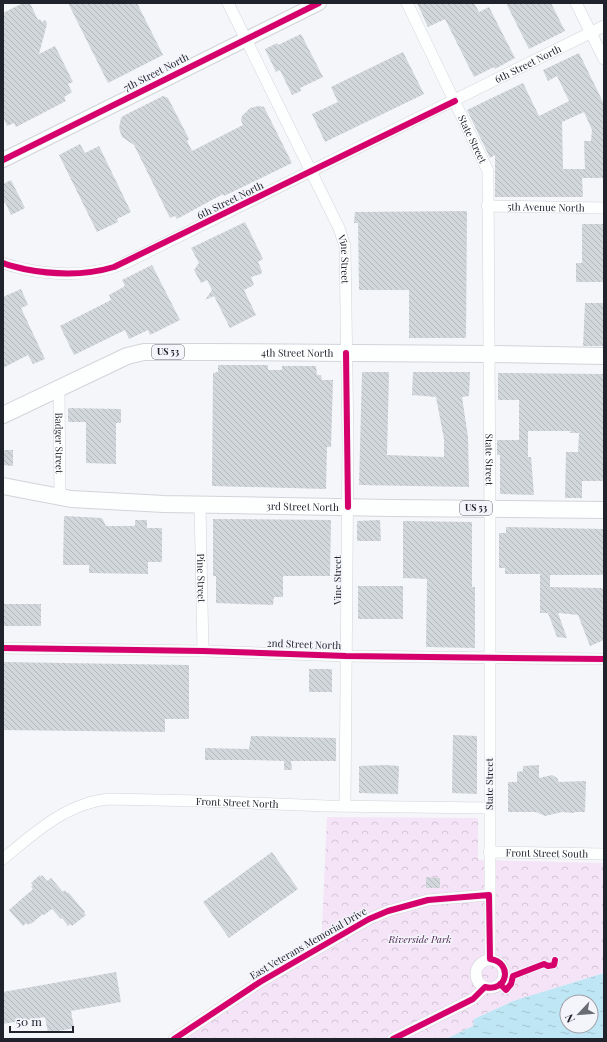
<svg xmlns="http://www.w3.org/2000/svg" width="607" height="1042" font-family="'Playfair Display',serif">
<defs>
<pattern id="park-crowns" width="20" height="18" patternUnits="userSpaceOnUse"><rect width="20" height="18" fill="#f5e4f8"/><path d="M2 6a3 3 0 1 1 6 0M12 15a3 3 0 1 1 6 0" fill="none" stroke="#d2c3d5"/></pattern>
<pattern id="water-ripples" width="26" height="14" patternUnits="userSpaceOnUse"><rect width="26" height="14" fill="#bfe6f4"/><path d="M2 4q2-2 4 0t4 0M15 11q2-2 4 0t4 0" fill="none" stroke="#a4c5d1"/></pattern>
<pattern id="building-back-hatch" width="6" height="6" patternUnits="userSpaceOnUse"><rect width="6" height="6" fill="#d2d7dc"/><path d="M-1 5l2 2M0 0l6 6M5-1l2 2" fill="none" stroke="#b4b8bd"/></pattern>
</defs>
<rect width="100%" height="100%" fill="#f4f6f9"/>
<path fill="url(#park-crowns)" d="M327 817 478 818V860L604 863V973L513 1001 474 1019 473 1026 446 1039H182L247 995 321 951Z"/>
<path fill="url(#water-ripples)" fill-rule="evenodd" d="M604 973V1039H446L473 1026 474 1019 513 1001ZM567 1002H591V1026H567Z"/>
<path fill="url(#building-back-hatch)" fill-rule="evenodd" d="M23 3H30L38 20 40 19 42 22 45 20 47 24 39 54 55 46 73 82 68 84 72 92 64 97 66 101 16 127 14 123 7 126 3 117V13Z
M68 3H137L163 55 108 83Z
M417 3H474L479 12 489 7 515 58 495 69 494 67 474 77 445 19 428 27Z
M506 3H551L565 31 529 49Z
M301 34 323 77 300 88 301 91 292 95 280 70 276 72 265 49 277 43 278 45Z
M403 52 424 94 325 142 312 114 338 102 331 87Z
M579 53 604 104V178H582L583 197H495V155L490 158 467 110 523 83 539 116 569 101 557 76 548 81 543 70ZM584 112 592 130 591 141H584L585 169H563L562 122Z
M163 96 168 98 189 139 187 141 192 151 243 125 241 120 242 116 250 108 259 106 264 107 292 163 224 196 223 194 177 219 175 216 170 218 134 145 122 137 119 128 121 118 123 116Z
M80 144 85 153 99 146 131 212 117 219 118 222 97 232 59 155Z
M11 180 25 208 11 215 5 202 3 204V184Z
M467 211 466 338H409V290H359L358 223H354L355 212Z
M245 222 263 259 258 262 262 271 261 274 251 277 254 285 244 290 256 315 230 328 214 296 205 300 212 290 207 280 201 283 194 270 199 263 191 248Z
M582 224H604V282H576V263H582Z
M152 265 180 320 150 335 148 330 129 339 125 330 74 355 60 326 111 300 109 295 125 286 122 280Z
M21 289 28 305 21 308 45 359 33 364 28 355 3 368V297Z
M585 303H604V346H583Z
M218 365H268V370H282V366H316L317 375H321L322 380H333L331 447H327L326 489 212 486 213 373 218 372Z
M362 372H389L387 455 444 457V439L436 397 412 395 413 372H470L469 396 462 397 468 437 469 487 359 485Z
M498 373 604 374V481H582V498H565L566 452H578L579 433H570L571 431H528V457H531L534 495 500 494V455H497V440H519V400H498Z
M68 408 121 409V423H116V464L86 463V422H68Z
M3 450H13V466L3 465Z
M64 516 102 518 106 526H135V520H147V528H162V562H148V574L89 573V565H63Z
M213 519 331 520 330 576H283V597H274L273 605 216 603V576H213Z
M380 520 381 541H357V521Z
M403 521 472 522V587H475V648L426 647 427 579 403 578Z
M506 527 604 529V575H550V587L602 588 604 592V640L590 646 578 615 558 613 567 638 557 637 548 613H540V574H505V568H499V533H506Z
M358 586H403V619H358Z
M3 604H41V626H3Z
M3 662 189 665V719H165V732L3 730Z
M309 669H332V692H309Z
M453 735 477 736V794L452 793Z
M251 736 336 738V761H291L292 770H284V761L250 760H205V748L249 749Z
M385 765 399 766 398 794 359 793V766Z
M539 765V778L552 775 557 778 559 782 586 781 585 812H576L573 813 562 812 545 816 536 812H508V782H517V772L523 771V766Z
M272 852 298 889 229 938 203 902Z
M40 875 41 877 42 875 47 881 51 878 63 892 65 890 67 893 68 892 85 912 84 913 86 915 72 926 70 924 68 926 62 918 61 919 52 909 44 915 43 914 31 924 30 923 28 925 26 923 23 926 9 910 33 889 31 887 33 885 31 883Z
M426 877 440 878V888H426Z
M116 972 121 1002 71 1011 74 1028 48 1033 45 1017 3 1024V992Z"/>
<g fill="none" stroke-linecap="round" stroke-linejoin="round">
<g stroke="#d2d4da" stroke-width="12">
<g id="minor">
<path id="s1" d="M228 3 339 228 345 246 348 443 345 806"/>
<path id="s2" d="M407 3 488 171 490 518V959"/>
<path d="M576 3 604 59"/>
<path id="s3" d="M487 206 604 208"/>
<path id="s4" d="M3 263C10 266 17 267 24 269 58 276 91 276 123 264L604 26"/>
<path id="s5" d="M59 388 60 498"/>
<path id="s6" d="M200 504 203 651"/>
<path d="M3 648 203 651 346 656 604 659"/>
<path id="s7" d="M489 852 604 854"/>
<path id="s8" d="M3 859C34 833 68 802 110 799L200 801 327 806 489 808"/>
<circle cx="490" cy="974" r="14"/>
<path d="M174 1039 260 982 369 919 388 911 428 900 489 895"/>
<path d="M393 1039 473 999 485 987"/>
</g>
</g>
<g stroke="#d2d4da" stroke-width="16">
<path id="major" d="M3 160 319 3"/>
</g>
<g stroke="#d2d4da" stroke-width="18">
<g id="highway">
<path id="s9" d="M3 415 127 356 144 352H207L489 354 604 356"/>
<path id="s10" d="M3 486 71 499 164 504 391 508 604 510"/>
</g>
</g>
<use href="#minor" stroke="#fdfefe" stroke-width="11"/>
<use href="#major" stroke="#fdfefe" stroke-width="14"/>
<use href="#highway" stroke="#fdfefe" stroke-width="16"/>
<g stroke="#f3f5fa" stroke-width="8">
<path id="cycleway" d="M3 160 319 3
M3 263C10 266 17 267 24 269 55 275 84 276 114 267L455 101
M346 353 348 507
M3 648 203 651 346 656 604 659
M500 984 506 990 511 984 513 976 544 964 548 966 554 965 555 960
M174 1039 260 982 369 919 388 911 428 900 489 895 490 959C513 962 508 993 485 987L473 999 393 1039"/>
</g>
<use href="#cycleway" stroke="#d6006c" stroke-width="6"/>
</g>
<g text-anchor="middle" stroke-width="3" stroke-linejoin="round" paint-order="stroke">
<g fill="#f3f5fa" stroke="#5f616a" stroke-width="1">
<rect x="152" y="345" width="32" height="14" rx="3"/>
<rect x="460" y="501" width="32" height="14" rx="3"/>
</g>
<g font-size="9" font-weight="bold" fill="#20222c">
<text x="168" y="355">US 53</text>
<text x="476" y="511">US 53</text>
</g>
<g font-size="10" fill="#20222c" stroke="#f3f5fa">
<text dy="4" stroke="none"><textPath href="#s4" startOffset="574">6th Street North</textPath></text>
<text transform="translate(156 72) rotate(-27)" y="4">7th Street North</text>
<text dy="4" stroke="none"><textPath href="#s2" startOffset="151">State Street</textPath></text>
<text transform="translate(230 200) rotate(-26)" y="4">6th Street North</text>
<text dy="4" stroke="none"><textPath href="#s3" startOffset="59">5th Avenue North</textPath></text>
<text dy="4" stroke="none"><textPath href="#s1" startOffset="283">Vine Street</textPath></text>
<text dy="4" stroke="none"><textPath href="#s9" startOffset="308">4th Street North</textPath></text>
<text dy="4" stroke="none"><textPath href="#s5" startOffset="55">Badger Street</textPath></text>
<text dy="4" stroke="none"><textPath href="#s2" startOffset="475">State Street</textPath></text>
<text dy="4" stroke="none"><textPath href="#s10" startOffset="301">3rd Street North</textPath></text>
<text dy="4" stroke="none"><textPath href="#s6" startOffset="74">Pine Street</textPath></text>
<text transform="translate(337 580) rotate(-90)" y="4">Vine Street</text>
<text transform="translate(304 644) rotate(2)" y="4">2nd Street North</text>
<text transform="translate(489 784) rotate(-90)" y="4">State Street</text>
<text dy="4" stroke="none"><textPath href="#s8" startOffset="252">Front Street North</textPath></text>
<text dy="4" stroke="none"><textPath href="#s7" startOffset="58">Front Street South</textPath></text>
<text transform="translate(308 943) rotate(-30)" y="4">East Veterans Memorial Drive</text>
</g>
<g font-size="10" font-style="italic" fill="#502654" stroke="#f3f5fa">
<text x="420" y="943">Riverside Park</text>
</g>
</g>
<rect width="607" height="1042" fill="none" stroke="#20222c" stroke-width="8"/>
<g transform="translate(579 1014) rotate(244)"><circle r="19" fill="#f3f5fa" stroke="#9fa1a8"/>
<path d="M0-3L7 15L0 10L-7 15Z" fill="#6a6c74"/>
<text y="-6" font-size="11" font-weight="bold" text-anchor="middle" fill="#20222c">N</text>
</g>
<path d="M10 1026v6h63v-6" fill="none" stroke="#20222c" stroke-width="2"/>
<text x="16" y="1026" font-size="12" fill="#20222c" stroke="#f3f5fa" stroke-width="3" paint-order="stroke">50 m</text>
</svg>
